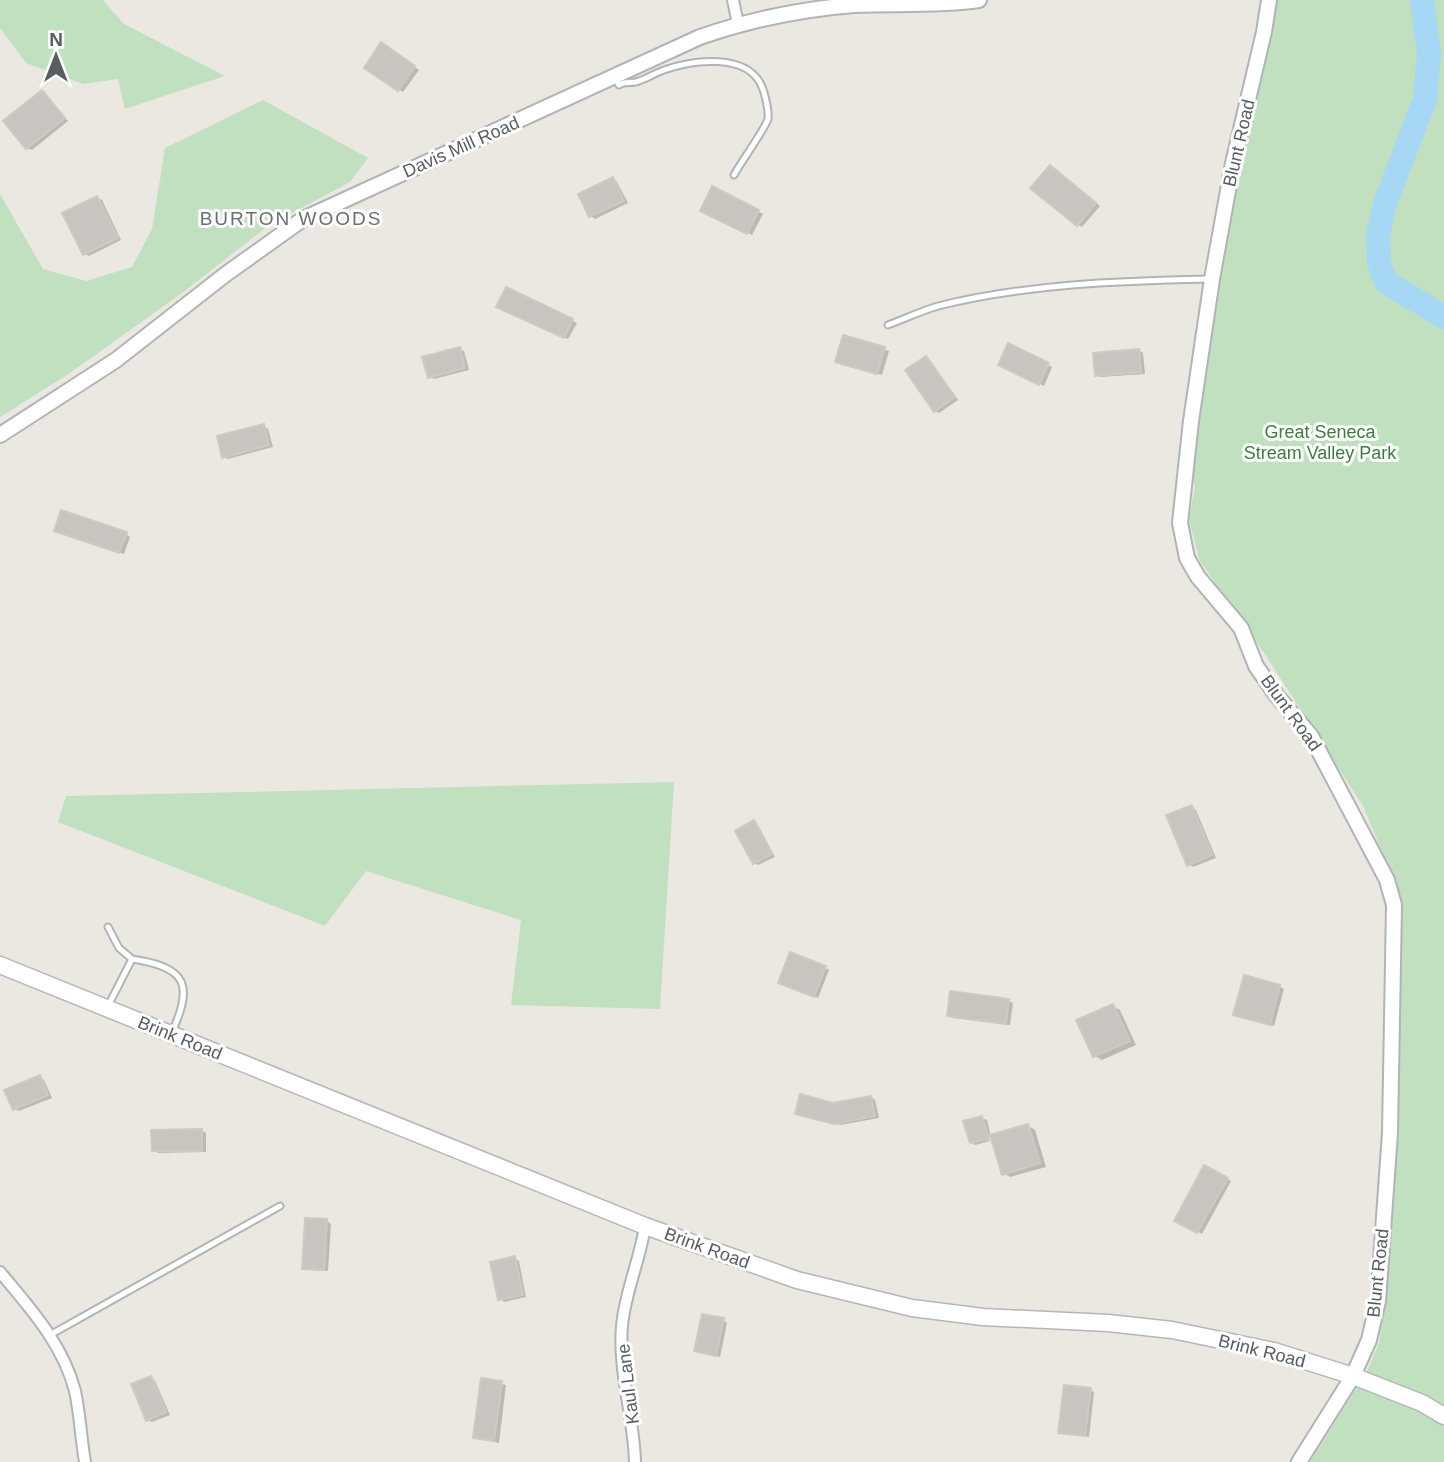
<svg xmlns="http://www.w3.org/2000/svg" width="1444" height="1462" font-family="Helvetica,sans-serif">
<rect width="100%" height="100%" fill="#ebe8e1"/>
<path fill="#c1e0c0" d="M0 0H103L124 24 225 76 125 109 118 79 83 84 26 63 0 28Z
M1278 0H1444V1462H1310L1367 1371 1379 1343 1385 1299 1398 1067 1401 897 1363 806 1264 653 1200 561 1189 521 1195 486 1190 478 1229 203Z
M263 100 368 158 350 182 268 226 182 293 70 373 0 417V194L43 269 86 281 132 267 152 229 165 148Z
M674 782 660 1009 511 1005 521 920 366 871 325 926 58 822 66 796Z"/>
<path fill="#0003" d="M386 47 419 70 403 92 366 67Z
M42 92 68 121 32 150 27 148Z
M1054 169 1100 206 1082 227 1078 225Z
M613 179 617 182 628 203 595 219 591 216Z
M713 189 763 214 752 235 702 210Z
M97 198 102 200 121 240 89 256 84 254Z
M507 289 577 323 568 339 503 308Z
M1009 346 1052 367 1044 386 1001 364Z
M459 349 464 351 469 370 434 379 430 377Z
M884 349 889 351 882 375 841 364Z
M1139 350 1143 353 1145 374 1101 377 1097 375Z
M926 358 930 360 958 400 939 413 935 411Z
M263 426 268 429 273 447 228 459 223 456Z
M60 533 126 534 130 537 124 554Z
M1192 807 1196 810 1216 858 1193 867 1188 864Z
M754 822 758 825 775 857 758 865 754 863Z
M825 968 829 970 818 998 784 984Z
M1279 986 1284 989 1274 1026 1235 1014Z
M1009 1001 1013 1003 1010 1025 953 1018 949 1016Z
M1113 1006 1120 1010 1136 1045 1102 1060 1095 1056Z
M40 1077 44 1080 52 1098 19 1111 14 1109Z
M871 1097 875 1100 879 1118 840 1125 797 1113Z
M982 1118 987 1120 991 1137 1028 1126 1035 1130 1046 1167 1010 1177 1003 1173 993 1139 982 1133 980 1136 990 1141 975 1145 971 1142Z
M201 1130 206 1133V1152L158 1153 154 1150Z
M1205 1167 1231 1181 1202 1234 1176 1220Z
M327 1221 331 1224 328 1271 309 1270 304 1268Z
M514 1258 519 1261 526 1297 504 1302 500 1299Z
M723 1320 727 1323 720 1357 696 1350Z
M151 1378 155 1381 170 1415 152 1422 148 1420Z
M482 1380 506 1385 499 1443 475 1438Z
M1090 1390 1094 1392 1089 1437 1060 1432Z"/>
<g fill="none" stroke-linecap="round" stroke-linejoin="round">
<path stroke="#a6d7f5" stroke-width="24" d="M1422 0 1429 54 1425 99 1385 203 1378 235 1379 263 1386 282 1444 317"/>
</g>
<path fill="#c8c5c0" stroke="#cfc9c0" stroke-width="2" d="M381 42 415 66 398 91 364 68Z
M42 90 65 118 26 149 3 121Z
M1050 165 1096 203 1077 226 1030 188Z
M613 177 624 201 589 217 578 194Z
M712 186 759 210 747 234 700 211Z
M97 196 118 238 83 255 62 213Z
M506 287 573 319 564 338 496 307Z
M843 335 885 347 877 374 835 362Z
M1008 343 1049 363 1039 385 998 365Z
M460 347 465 368 428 378 422 357Z
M1139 349 1141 372 1095 376 1093 353Z
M926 356 955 397 934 412 905 370Z
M264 424 269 445 222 458 217 436Z
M61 510 127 532 119 553 54 531Z
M1192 805 1212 855 1187 866 1166 815Z
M754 820 772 854 753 864 735 831Z
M790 952 826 966 814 997 778 983Z
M1244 975 1280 985 1270 1025 1233 1015Z
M950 991 1009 999 1006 1024 947 1016Z
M1113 1004 1130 1041 1093 1057 1076 1020Z
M40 1075 48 1095 13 1110 4 1090Z
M800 1094 833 1103 871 1096 875 1116 834 1124 795 1114Z
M982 1116 989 1139 970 1143 963 1121Z
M1028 1124 1040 1163 1002 1175 990 1135Z
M202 1129V1151H152L151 1130Z
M1204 1165 1228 1178 1197 1233 1174 1221Z
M305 1218 327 1219 324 1270 302 1269Z
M515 1256 523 1295 498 1300 490 1262Z
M702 1314 724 1318 716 1356 694 1351Z
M151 1376 166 1412 146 1421 131 1384Z
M481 1378 502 1381 494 1441 473 1438Z
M1064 1385 1091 1388 1085 1436 1058 1433Z"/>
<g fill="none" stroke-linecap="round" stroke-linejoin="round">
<g stroke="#b1b4b7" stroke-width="9">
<path id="service" d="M614 77 619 85C625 81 632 84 639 81 648 78 655 73 664 70 692 60 748 52 762 87 765 94 769 111 768 119 765 129 741 162 734 175
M888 325C904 319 921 311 938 306 1026 284 1118 281 1209 279
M108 927 119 948 132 959
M108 1006 132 959C186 967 194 984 172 1032
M50 1335 280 1206"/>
</g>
<g stroke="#b1b4b7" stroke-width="14">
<path id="minor" d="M733 0 738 24
M0 1272C30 1308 63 1344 75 1391 80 1414 81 1439 85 1462
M635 1462C634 1417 618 1372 622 1326 625 1292 640 1260 645 1226"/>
</g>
<g stroke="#b1b4b7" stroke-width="18">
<path id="tertiary" d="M1269 0 1264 32 1233 163 1212 279 1191 421 1180 523 1187 558 1198 577 1241 628 1256 666 1277 696 1311 736 1387 880 1394 905 1390 1133 1378 1301 1369 1340 1353 1376 1299 1462
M0 435 116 360 226 274 303 219 700 37C749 20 802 9 854 5 896 3 937 6 979 0"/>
</g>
<g stroke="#b3b6ba" stroke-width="19">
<path id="secondary" d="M0 965 645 1226 797 1280 912 1308 983 1317 1108 1323 1172 1330 1274 1351 1353 1376 1422 1403 1444 1416"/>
</g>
<use href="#service" stroke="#fff" stroke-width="5"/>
<use href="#minor" stroke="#fff" stroke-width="10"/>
<use href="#tertiary" stroke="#fff" stroke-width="14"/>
<use href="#secondary" stroke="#fff" stroke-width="16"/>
</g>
<g text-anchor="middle" stroke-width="6" stroke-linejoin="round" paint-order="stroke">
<g font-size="18" fill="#595d60" stroke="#fff">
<text transform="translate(1239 143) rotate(-77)" y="6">Blunt Road</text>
<text transform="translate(461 147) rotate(-24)" y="6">Davis Mill Road</text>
<text transform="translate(1291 713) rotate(54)" y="6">Blunt Road</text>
<text transform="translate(180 1038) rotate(22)" y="6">Brink Road</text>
<text transform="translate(707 1248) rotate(20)" y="6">Brink Road</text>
<text transform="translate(1378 1273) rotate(-84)" y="6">Blunt Road</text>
<text transform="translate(1262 1351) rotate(14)" y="6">Brink Road</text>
<text transform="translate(628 1384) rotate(-97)" y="6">Kaul Lane</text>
</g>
<g font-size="18" fill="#3c7d3c" stroke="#fff">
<text x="1320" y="438">Great Seneca<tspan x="1320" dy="21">Stream Valley Park</tspan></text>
</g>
<g font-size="19" letter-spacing="2" fill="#6b6f72" stroke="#fff">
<text x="291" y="225">BURTON WOODS</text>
</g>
</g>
<g transform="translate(56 56)" stroke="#ffffff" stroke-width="5" paint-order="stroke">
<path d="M0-5L12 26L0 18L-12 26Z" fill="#595d60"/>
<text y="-10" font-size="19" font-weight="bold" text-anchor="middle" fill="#595d60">N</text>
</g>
</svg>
